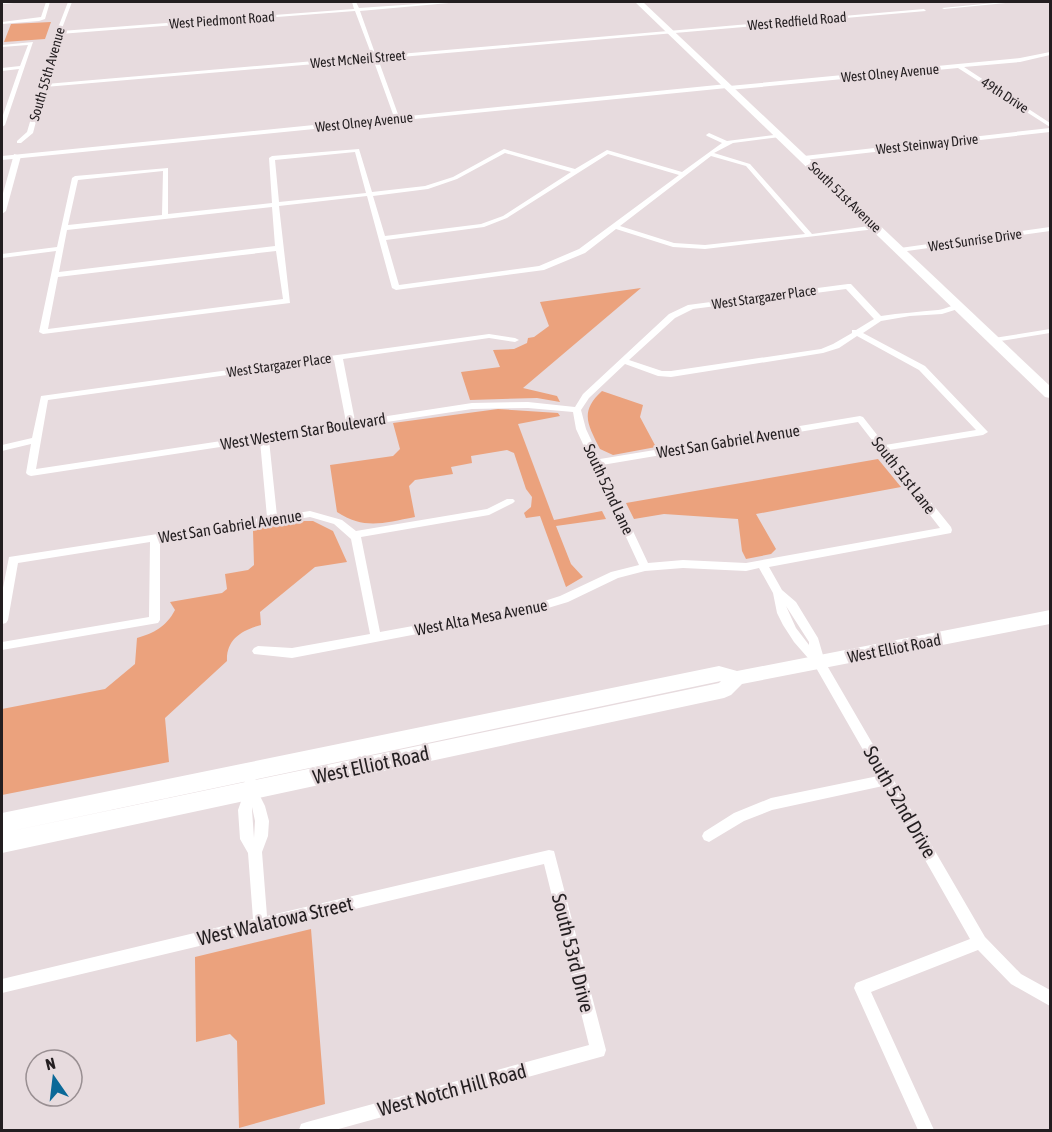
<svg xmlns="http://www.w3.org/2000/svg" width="1052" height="1132" font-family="'Asap Condensed',sans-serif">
<rect width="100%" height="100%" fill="#e7dbde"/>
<path fill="#eba27d" d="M51 22 45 39 4 42 11 24Z
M641 288 523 388 557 396 560 402 537 398 470 400 461 372 500 367 493 350 514 349 527 343 528 338 534 337 549 326 540 302Z
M602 391 643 405 640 417 656 447 613 455 600 449C588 425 579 412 602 391Z
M498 409 558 413 560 416 518 424 554 520 602 511 606 519 556 526 571 564 583 577 566 587 540 516 526 518 524 513 531 507 532 497 526 489 514 453 507 450 471 456 472 463 451 467 453 474 415 480 409 486 415 517C383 523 365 530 337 512L330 465 393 456 400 449 393 423Z
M878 459 901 487 756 514 776 549 771 554 746 559 742 551 738 519 664 514 634 519 626 503Z
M302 521H313L333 531 347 562 315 567 260 612 261 625C241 630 226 640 227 661L165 718 169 762 2 795V709L105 689 135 664 137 638C154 633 166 627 175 610L170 602 222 593 227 589 225 574 248 570 254 565 253 531 266 526Z
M311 929 325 1104 239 1128 237 1041 230 1034 196 1042 195 957Z"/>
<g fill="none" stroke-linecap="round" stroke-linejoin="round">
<path fill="#fff" fill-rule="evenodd" d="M2 2H25L2 4Z
M46 2H50L45 19 39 21 2 24V22L41 17Z
M68 2H72L61 31 354 9 352 2H356L359 8 447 2H460L360 11 376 56 924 9 926 11 378 59 399 117 727 84 729 86 1020 58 1050 52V55L1020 62 964 67 1050 123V127L958 68 729 90 727 88 2 160V156L394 117 373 59 45 87 33 133 21 143H17V141L27 132 56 33ZM355 11 372 56 46 84 60 34Z
M1004 2H1016L944 9 942 8Z
M33 42 5 125 2 127V118L19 69 2 71V68L20 66 28 45 2 47V45Z
M1050 128V132L804 160 801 158 804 156Z
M709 133 727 141 782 134V136L780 137 733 143 714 153 750 164 812 234 876 225 879 227 876 229 705 249 673 247 616 229 585 253 544 270 396 290 392 288 367 196 279 206 290 303 43 334 39 332 56 251 2 258V254L57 247 72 178 75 176 168 168V214L272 203 269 158 272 156 359 149 372 192 425 186 453 177 504 149 575 169 607 150 682 172 722 143 707 136 706 135ZM355 152 366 193 279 202 275 160ZM505 153 571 172 503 216 481 224 385 236 373 196 428 189 457 179ZM608 154 679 175 579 249 539 266 399 285 386 240 484 227 507 218ZM711 156 746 166 805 234 705 245 674 243 620 226ZM163 171 162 215 68 225 78 180ZM272 207 275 246 59 272 67 230ZM276 251 283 299 48 329 58 277Z
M1050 227V231L900 252 896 250 900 248Z
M848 284H851L881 316C900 313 919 312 938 310 946 309 953 304 961 304V308L942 314 910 316 881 321 863 333 925 366 988 432 983 435 889 450 951 527 952 530 951 533 769 567 782 590 796 602 818 638 825 662 985 937 1021 974 1050 990V1006L1011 984 978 950 871 992 934 1130H918L854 988 856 983 970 939 883 786 772 810 744 821 709 842 704 840 702 836 704 832 734 813 771 798 878 776 815 666 794 642 783 625 777 613 773 593 759 568 746 571 683 568 645 571 618 578 568 602 538 611 292 658 254 654 252 651 254 648 258 646 292 648 370 634 351 539 334 524 310 517 160 541V620L158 623 2 650V642L149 617 150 542 18 563 8 620 6 623 2 624V593L9 557 267 517 260 441 31 476 28 475 26 473 31 444 2 451V445L32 438 41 396 489 334 515 338 519 340 515 342 489 338 343 359 355 421 472 403 528 402 575 407 583 394 669 314 688 305ZM846 289 874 319 856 330H852V333L833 344 821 349 671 371H662L629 360 675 318 693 309ZM857 336 919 370 976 430 885 445 863 417 860 416 600 459 586 429 581 410 589 398 625 364 658 376 671 377 823 353 839 348ZM334 360 346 422 36 469 48 400ZM528 408 573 412 576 429 639 565 611 572 560 596 538 603 380 632 361 537 489 515 513 503 515 501 513 499H507L487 509 356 531 342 520 310 511 277 516 269 440 472 409ZM858 422 940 528 746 563 683 560 648 563 602 465ZM786 606 809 642V645L796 628Z
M1050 329V333L994 342 990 340 994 338Z
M250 766 254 768 257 790 265 806 269 821 268 836 262 852 267 916 549 850 554 851 606 1050 604 1056 335 1130H299L301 1124 307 1122 589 1045 544 864 2 993V979L253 919 248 853 240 839 238 810 245 790 244 772 246 768ZM252 807 255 821 254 838 252 810Z"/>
<path fill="#fff" fill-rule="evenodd" d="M14 154 21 156 6 211 2 214V197Z"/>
<path fill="#fff" fill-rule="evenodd" d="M1050 610V624L742 684 731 695 724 698 2 853V833L719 683 721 681 2 833V813L719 666 737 671Z"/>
<path fill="#fff" fill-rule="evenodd" d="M635 2H643L1050 386V398L1045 397Z"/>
</g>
<g text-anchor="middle" stroke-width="5" stroke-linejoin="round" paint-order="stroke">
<g font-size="14" fill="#231e20" stroke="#e7dbde">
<text transform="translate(222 20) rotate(-4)" y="5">West Piedmont Road</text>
<text transform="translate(797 21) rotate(-5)" y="5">West Redfield Road</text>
<text transform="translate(358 59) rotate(-5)" y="5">West McNeil Street</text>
<text transform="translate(890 73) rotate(-5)" y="5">West Olney Avenue</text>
<text transform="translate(47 74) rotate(-74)" y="5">South 55th Avenue</text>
<text transform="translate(1005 95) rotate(33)" y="5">49th Drive</text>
<text transform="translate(364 122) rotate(-6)" y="5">West Olney Avenue</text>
<text transform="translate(927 144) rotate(-6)" y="5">West Steinway Drive</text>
<text transform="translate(845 197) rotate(44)" y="5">South 51st Avenue</text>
<text transform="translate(975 240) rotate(-8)" y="5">West Sunrise Drive</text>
<text transform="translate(764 297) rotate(-8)" y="5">West Stargazer Place</text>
<text transform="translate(279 365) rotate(-8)" y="5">West Stargazer Place</text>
</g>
<g font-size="16" fill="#231e20" stroke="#e7dbde">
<text transform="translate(303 431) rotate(-9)" y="6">West Western Star Boulevard</text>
<text transform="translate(728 441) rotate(-9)" y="6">West San Gabriel Avenue</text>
<text transform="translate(904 475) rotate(52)" y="6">South 51st Lane</text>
<text transform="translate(609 489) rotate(65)" y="6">South 52nd Lane</text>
<text transform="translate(230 526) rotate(-9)" y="6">West San Gabriel Avenue</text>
<text transform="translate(481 617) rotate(-11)" y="6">West Alta Mesa Avenue</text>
<text transform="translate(894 648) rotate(-11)" y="6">West Elliot Road</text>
</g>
<g font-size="20" fill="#231e20" stroke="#e7dbde">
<text transform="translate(371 765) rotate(-12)" y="7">West Elliot Road</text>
<text transform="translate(900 802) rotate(60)" y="7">South 52nd Drive</text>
<text transform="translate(275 921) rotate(-13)" y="7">West Walatowa Street</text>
<text transform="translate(573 953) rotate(76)" y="7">South 53rd Drive</text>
<text transform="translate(452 1090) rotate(-15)" y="7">West Notch Hill Road</text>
</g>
</g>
<rect width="1052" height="1132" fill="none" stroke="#231e20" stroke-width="6"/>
<g transform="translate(54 1078) rotate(346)"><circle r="28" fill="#e7dbde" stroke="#998f92" stroke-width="1.5"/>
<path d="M0-4.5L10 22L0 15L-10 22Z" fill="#0b6998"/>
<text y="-9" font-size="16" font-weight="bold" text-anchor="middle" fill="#231e20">N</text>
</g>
</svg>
